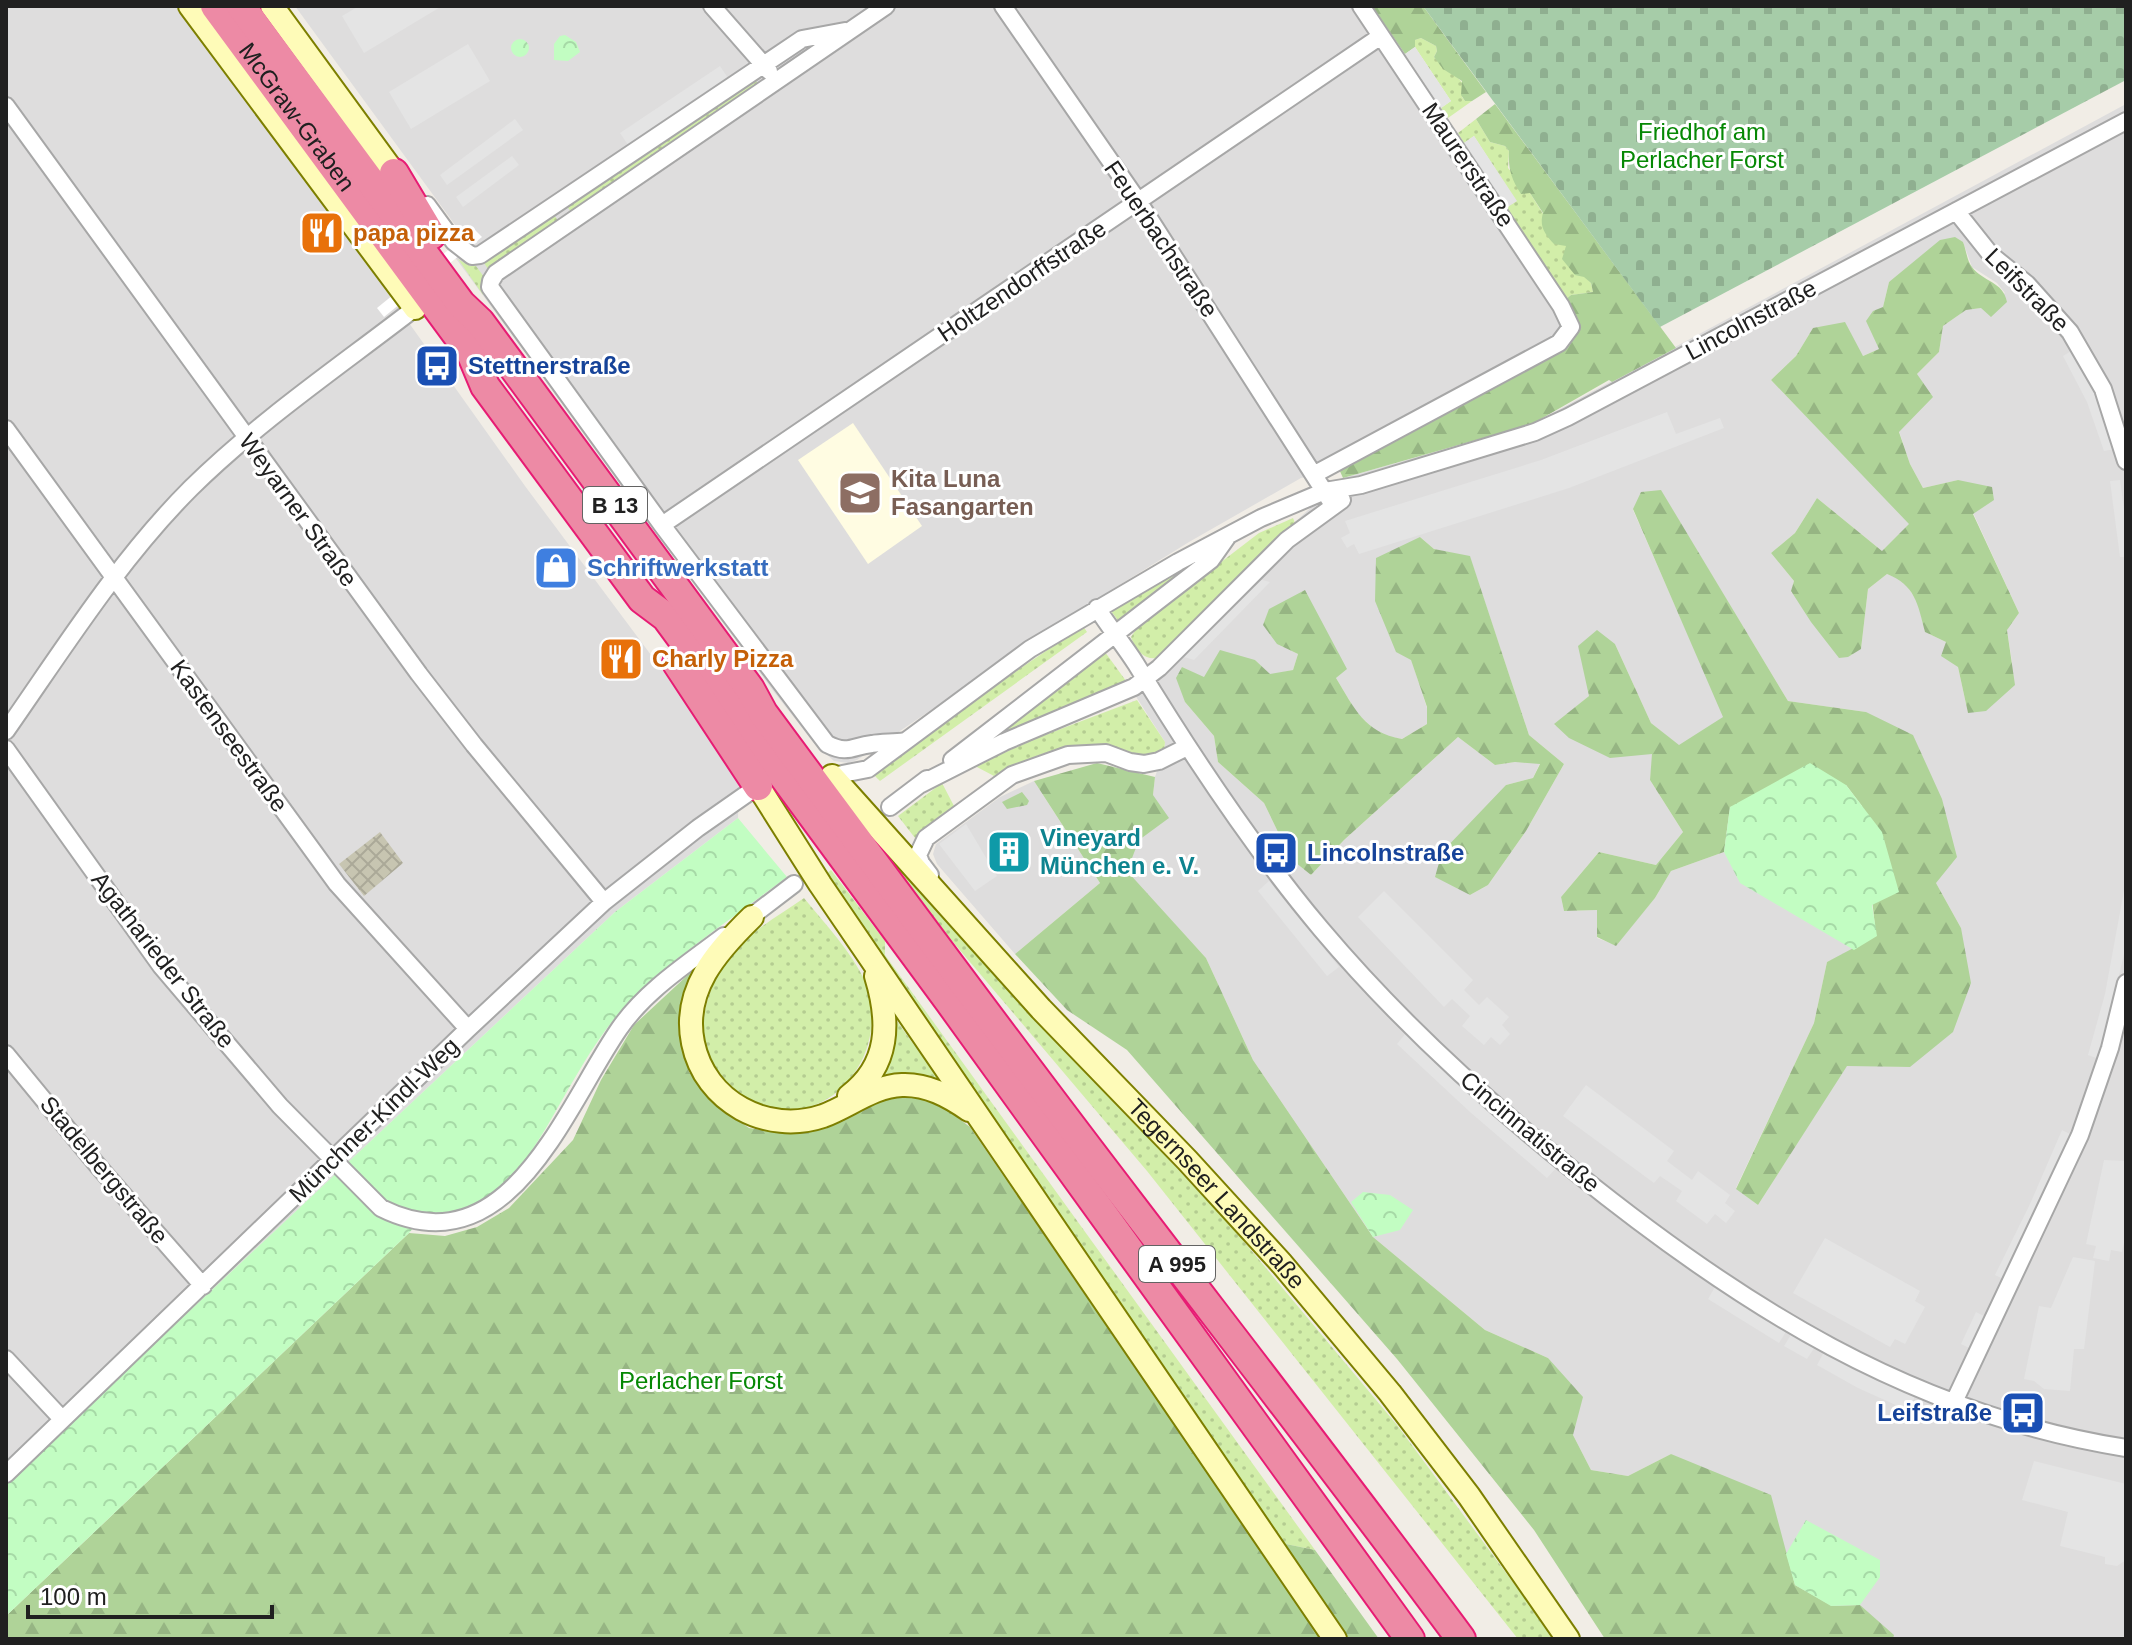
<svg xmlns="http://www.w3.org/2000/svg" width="2132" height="1645" font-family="Helvetica,sans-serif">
<defs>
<pattern id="construction-cross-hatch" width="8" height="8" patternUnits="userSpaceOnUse" patternTransform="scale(2)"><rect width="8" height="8" fill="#c7c5b1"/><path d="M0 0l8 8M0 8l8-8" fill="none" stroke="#aba998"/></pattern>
<pattern id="grass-dots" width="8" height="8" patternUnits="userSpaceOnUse" patternTransform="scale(2)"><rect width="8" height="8" fill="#d2eea9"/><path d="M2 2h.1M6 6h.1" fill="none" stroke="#b4cc91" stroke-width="1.8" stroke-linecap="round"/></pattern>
<pattern id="forest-firs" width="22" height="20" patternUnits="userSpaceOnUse" patternTransform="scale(2)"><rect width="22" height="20" fill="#afd398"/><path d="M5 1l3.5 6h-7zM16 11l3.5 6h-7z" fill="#96b583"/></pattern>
<pattern id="cemetery-stones" width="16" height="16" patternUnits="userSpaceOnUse" patternTransform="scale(2)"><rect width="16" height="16" fill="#a6cca8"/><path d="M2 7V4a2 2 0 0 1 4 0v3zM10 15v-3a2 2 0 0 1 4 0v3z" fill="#8faf90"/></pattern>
<pattern id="park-crowns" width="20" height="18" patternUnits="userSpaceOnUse" patternTransform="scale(2)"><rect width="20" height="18" fill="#c2fdc2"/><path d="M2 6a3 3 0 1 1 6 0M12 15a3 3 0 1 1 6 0" fill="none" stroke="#a6d9a6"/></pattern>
</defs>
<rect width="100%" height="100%" fill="#f1ede6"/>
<path fill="#dedddd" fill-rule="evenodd" d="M6 6H177L382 285 525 486 739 773 738 818 615 912 6 1483Z
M295 6H1372L1464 143 1565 300 1580 328 1574 339 1482 392 1339 469 1301 478 1189 542 1076 612 857 760 848 763 834 761 814 743 774 692 446 245 461 233Z
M2126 104V1639H1893V1635L1831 1607 1795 1585 1786 1554 1671 1454 1628 1476 1591 1470 1573 1435 1548 1358 1485 1330 1373 1237 1253 1060 1206 958 1126 871 1153 795 1155 777 1164 751 1165 742 1126 681 1162 657 1271 544 1343 478 1532 424ZM1963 242 1972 267 1997 283 2005 293 1981 308 1966 310 1943 326 1939 352 1917 374 1914 416 1899 431 1910 464 1923 488 1958 480 2019 613 2007 630 2012 662 1968 713 1958 667 1946 642 1925 632 1918 603 1904 581 1887 574 1868 589 1861 649 1791 592 1794 581 1771 553 1795 533 1817 498 1882 551 1910 524 1771 380 1796 356 1813 328 1863 356 1879 349 1883 307 1889 282ZM1661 491 1788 701 1866 712 1936 883 1961 928 1910 1067 1847 1065 1758 1205 1736 1188 1814 1023 1827 962 1854 950 1730 807 1724 852 1671 871 1655 898 1616 945 1597 938V910L1564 911 1561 897 1599 852 1656 865 1683 832 1650 780 1653 754 1554 725 1589 696 1615 644 1651 723 1679 746 1724 717 1633 510ZM1420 537 1434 549 1470 557 1529 735 1564 764 1526 831 1488 885 1470 895 1506 785 1533 778 1540 763 1515 762 1495 765 1458 737 1344 840 1311 875 1291 859 1264 803 1218 762 1214 736 1185 702 1182 667 1204 678 1255 660 1270 675 1293 670 1298 654 1277 644 1346 669 1336 678 1357 713 1380 735 1402 739 1427 724V708L1411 659Z
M1034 781 1100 883 1015 954 937 864 933 854 936 844 1000 797Z"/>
<path fill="#fffce2" d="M853 423 922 526 868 564 798 460Z"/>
<path fill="url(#construction-cross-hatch)" d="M380 832 403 863 364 896 339 864Z"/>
<path fill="url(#grass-dots)" d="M1421 38 1436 46 1437 51 1434 57C1440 64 1462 80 1463 84 1464 89 1462 93 1462 97L1465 101H1472L1448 118 1441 108 1451 101 1415 47V40Z
M754 78 760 86 572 214 567 206Z
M1476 119 1490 142 1505 146 1509 151 1508 168 1530 193 1562 244 1567 246 1565 255 1591 283 1593 292 1571 295 1565 300 1506 208 1516 201 1474 136 1464 143 1458 133Z
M554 215 559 222 488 269 484 263Z
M458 259 470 266H476L484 277 482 282 483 295Z
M1293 518 1295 523 1247 568 1162 657C1146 662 1136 652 1131 637L1139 625 1259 533Z
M1187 565 1190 570 1120 623 1111 611Z
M1083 626 1087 632 880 781 874 775 972 701Z
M1105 652 1126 681 1000 735 998 733Z
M1137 700 1165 742 1164 751C1135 764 1120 745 1091 745 1056 744 1024 761 994 776L975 766 1037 738Z
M823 778 987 964 1235 1231 1397 1425 1529 1604 1552 1639H1518L1147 1171 920 903Z
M942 783 954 806 915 838 898 816Z
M831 870 885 941V955L1315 1550 1281 1543 825 875Z
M804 898C825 924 851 951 865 981 876 1005 873 1036 863 1058 812 1162 670 1095 711 990 716 976 721 963 731 953 751 931 780 915 804 898Z
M892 1014 941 1083 873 1085Z"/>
<path fill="url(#forest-firs)" d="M1372 6H1423L1486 92 1472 101H1465L1461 95 1462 81 1443 69 1434 57 1437 51 1436 46 1421 38 1415 40V47L1405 54Z
M1495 104 1676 348 1612 382 1609 380 1532 424 1343 478 1339 469 1574 339 1580 328 1565 300 1571 295 1593 292 1591 283 1584 277 1575 275 1562 259 1566 246 1554 244C1545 234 1539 227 1543 213L1530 193 1521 194C1511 179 1508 168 1509 151L1505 146 1490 142 1476 119Z
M1955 237 1963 242C1966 249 1967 261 1972 267 1983 282 2003 281 2007 302L1991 317 1981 308 1966 310 1943 326 1939 352 1917 374 1933 397 1899 432 1910 464 1923 488 1958 480 1992 487 1994 500 1973 514 2019 613 2007 630 2015 685 1986 711 1968 713 1958 667 1941 656 1946 642 1925 632C1918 604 1915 585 1887 574L1868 589 1861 649 1848 657 1839 658 1811 622 1791 591 1794 581 1771 553 1795 533 1817 498 1882 551 1909 524 1771 380 1796 356 1813 328 1845 322 1863 356 1879 349 1866 321 1873 311 1883 307 1889 282 1940 240Z
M1661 490 1788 701 1866 712 1913 735 1942 799 1957 857 1936 883 1961 928 1971 983 1953 1032 1910 1067 1847 1066 1758 1205 1736 1189 1814 1023 1827 962 1876 936 1862 806 1846 785 1730 807 1724 852 1671 871 1655 898 1616 946 1597 937V910L1564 911 1561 897 1599 852 1656 865 1683 832 1650 780 1652 754 1610 758 1569 738 1554 724 1589 696 1578 646 1597 630 1615 644 1651 723 1679 745 1723 717 1633 509 1641 492Z
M1420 537 1434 549 1470 556 1529 735 1564 764 1526 831 1488 885 1470 895 1435 877 1442 852 1506 785 1533 778 1540 764 1515 762 1495 765 1458 737 1344 840 1311 875 1291 859 1264 803 1218 762 1214 736 1185 702 1176 678 1182 667 1204 677 1220 650 1255 660 1270 674 1293 670 1298 654 1277 644 1263 625 1269 609 1305 590 1347 669 1336 678C1355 709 1364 732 1402 739L1427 724V707L1411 660 1396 652 1375 601 1376 558Z
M1097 763 1155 777 1153 795 1169 818 1139 840 1127 871 1206 958 1253 1060 1373 1237 1485 1330 1548 1358 1583 1397 1573 1435 1591 1470 1628 1476 1671 1454 1771 1495 1795 1585 1832 1606 1860 1605 1894 1635 1893 1639H1605L1534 1530 1397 1359 1127 1050 1067 1010 1015 954 1100 883 1034 781Z
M1022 792 1029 801 1027 805 1007 809 1002 802Z
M691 972 679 1028 689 1072 716 1105 749 1128 787 1134 824 1128 866 1104 907 1095 938 1103 970 1127 1321 1639H6V1616L409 1233 445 1236 477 1227 509 1208 573 1140 601 1080 634 1025Z
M1281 1543 1315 1550 1379 1639H1347Z"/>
<path fill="url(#cemetery-stones)" d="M1423 6H2126V80L1660 327Z"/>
<path fill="url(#park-crowns)" d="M565 35 576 42 580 52 568 61 554 60V44L560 36Z
M511 48a9 9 0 1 1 18 0a9 9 0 1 1-18 0Z
M1810 763 1846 785 1882 832 1899 892 1872 905 1877 936 1854 950 1740 883 1724 852 1730 807Z
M738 818 787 877C737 915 683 950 638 993 613 1016 593 1047 576 1076 553 1114 522 1180 483 1202 464 1212 445 1214 424 1215L409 1233 6 1616V1483L615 912Z
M1363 1192 1390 1195 1413 1210 1400 1230 1373 1237 1351 1202Z
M1806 1520 1880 1560V1577L1860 1605 1831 1606 1795 1585 1786 1554Z"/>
<path fill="#e4e4e4" d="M359 6H442L364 53 342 16Z
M468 44 490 81 411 129 389 92Z
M1415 47 1451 101 1441 108 1405 54Z
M720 66 728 78 628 145 620 133Z
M515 119 523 130 447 185 440 175Z
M1474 136 1517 201 1506 208 1464 143Z
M512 156 519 165 463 207 456 197Z
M2073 350 2098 398 2115 449 2104 451 2087 402 2063 356Z
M1667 412 1676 434 1720 418 1724 428 1569 488 1359 554 1354 544 1347 548 1341 538 1350 533 1345 521 1541 460Z
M2120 480 2126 524V557H2120L2110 481Z
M1256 578 1270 582 1194 660 1180 656Z
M966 824 997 876 975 891 939 844Z
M1269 881 1339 967 1327 976 1258 891Z
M2125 885 2126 946 2099 1059 2088 1055 2105 994Z
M1384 891 1473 980 1464 990 1479 1005 1487 997 1509 1017 1502 1025 1510 1034 1500 1045 1491 1037 1484 1045 1462 1026 1470 1016 1452 999 1444 1007 1358 917Z
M1406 1033 1556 1168 1547 1178 1470 1112 1397 1044Z
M1586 1085 1674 1151 1667 1161 1692 1180 1698 1171 1730 1195 1725 1203 1735 1211 1726 1223 1715 1214 1707 1224 1676 1201 1682 1191 1660 1176 1654 1183 1563 1116Z
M2062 1130 2072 1135 2005 1280 1995 1275 2030 1204Z
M2104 1160 2126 1161V1233L2122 1252 2111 1250 2109 1261 2093 1258 2096 1246 2086 1244Z
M1825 1238 1920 1291 1915 1301 1925 1307 1905 1344 1895 1339 1890 1347 1793 1293Z
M2073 1257 2095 1261 2084 1349H2074L2070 1391 2044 1389 2034 1381 2024 1379 2039 1306 2051 1308Z
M1716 1285 1787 1330 1779 1343 1708 1299Z
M1976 1312 1986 1317 1971 1349 1961 1344Z
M1792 1333 1815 1347 1807 1359 1784 1346Z
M1824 1352 1915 1396 1909 1411 1858 1388 1817 1365Z
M2034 1461 2126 1484V1560L2117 1566 2105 1564V1557L2060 1546 2068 1512 2022 1500Z"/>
<path fill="#fff" d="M474 229 482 237 384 317 377 308Z"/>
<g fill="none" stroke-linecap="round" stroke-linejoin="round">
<g stroke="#a7a7a7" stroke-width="20">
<path id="street" d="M712 6 769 71
M886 6 496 273 491 281 490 287 662 525 827 744C849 755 852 746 872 744 883 742 894 743 905 741
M1003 6 1138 201 1333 505
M6 106 419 674 474 745 604 902
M427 205 454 242 472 256 480 255 802 39 845 31
M1956 211 1991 255 2027 284 2070 332 2103 389 2126 461
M6 429 337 884 468 1029
M1315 474 1559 343 1571 327 1561 306 1361 6
M662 525 1381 36
M1097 608C1109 627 1124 645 1136 664 1192 756 1252 847 1321 929 1396 1018 1483 1098 1574 1171 1740 1305 1911 1414 2126 1448
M6 731C64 648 119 560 191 488 259 421 340 366 415 308
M6 749 161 966 280 1106 381 1208C508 1271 564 1109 619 1029 645 991 687 964 724 936
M952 760 1211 560 1228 536
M832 776 868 769 1030 649 1178 562 1261 518 1325 491 1361 485 1535 432 1568 417 2126 121
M921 784 1004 742 1134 687 1159 668 1287 540 1342 500
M890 807 927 779
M930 875 921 863 918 855 926 838 1012 775 1068 755 1106 753 1130 762 1144 764 1159 761 1187 747
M743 923 794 884
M6 1054 98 1166 203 1286
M6 1359 62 1419
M1953 1404 2080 1135 2110 1048 2126 983
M6 1474 468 1029 604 902 698 828 758 786"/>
</g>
<g stroke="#7d7f00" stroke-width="26">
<g id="secondary">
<path d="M190 6 415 308"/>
<path d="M272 6 394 173"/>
<path id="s1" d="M832 776 1041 1009 1187 1160 1282 1264 1390 1393 1469 1496 1568 1639"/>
<path d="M758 786 820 884 1335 1639"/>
<path d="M752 917C717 951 682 990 693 1043 705 1102 767 1135 823 1116 850 1106 873 1086 902 1085 927 1084 949 1096 969 1110"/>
<path d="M849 1096C890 1065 890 1022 876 976"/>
</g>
</g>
<g stroke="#e71c74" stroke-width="32">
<g id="highway">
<path id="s2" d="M215 6 472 355 485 386 642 599 666 617 949 1001 1410 1639"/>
<path d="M241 6 461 304 480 322 750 689 763 713C885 878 1007 1043 1132 1206 1242 1350 1353 1493 1461 1639"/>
<path d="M394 173 431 235"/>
<path d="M677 663 758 786"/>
</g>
</g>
<use href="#street" stroke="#fff" stroke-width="16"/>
<use href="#secondary" stroke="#fefbb8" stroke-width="22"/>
<use href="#highway" stroke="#ed8aa5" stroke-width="28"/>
</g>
<defs>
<g id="restaurant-square" transform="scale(2.3)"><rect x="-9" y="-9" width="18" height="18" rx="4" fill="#e8710a" stroke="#fff"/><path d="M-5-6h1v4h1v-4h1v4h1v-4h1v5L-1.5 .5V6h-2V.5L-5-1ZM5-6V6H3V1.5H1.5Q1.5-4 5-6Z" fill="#fff"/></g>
<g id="bus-square" transform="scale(2.3)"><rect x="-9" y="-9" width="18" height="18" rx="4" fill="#1a4fb4" stroke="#fff"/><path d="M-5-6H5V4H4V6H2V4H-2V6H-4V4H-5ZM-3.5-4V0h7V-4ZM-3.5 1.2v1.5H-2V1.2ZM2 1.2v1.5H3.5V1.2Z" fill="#fff"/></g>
<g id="school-square" transform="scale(2.3)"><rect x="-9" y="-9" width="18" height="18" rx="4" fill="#8d6e63" stroke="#fff"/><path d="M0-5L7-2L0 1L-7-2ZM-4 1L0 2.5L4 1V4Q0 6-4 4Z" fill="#fff"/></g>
<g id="shop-square" transform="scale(2.3)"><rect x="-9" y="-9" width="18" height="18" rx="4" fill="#3f7fe0" stroke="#fff"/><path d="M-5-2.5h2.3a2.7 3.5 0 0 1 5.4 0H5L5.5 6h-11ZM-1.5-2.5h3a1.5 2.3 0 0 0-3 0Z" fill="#fff"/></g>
<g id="building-square" transform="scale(2.3)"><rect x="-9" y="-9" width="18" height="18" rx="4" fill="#0f9aa8" stroke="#fff"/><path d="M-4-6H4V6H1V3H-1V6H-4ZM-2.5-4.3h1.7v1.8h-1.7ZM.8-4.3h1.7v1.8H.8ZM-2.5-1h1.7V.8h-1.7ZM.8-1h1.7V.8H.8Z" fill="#fff"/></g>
</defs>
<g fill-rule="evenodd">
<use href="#restaurant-square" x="322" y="233"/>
<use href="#bus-square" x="437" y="366"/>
<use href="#school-square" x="860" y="493"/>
<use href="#shop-square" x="556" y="568"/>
<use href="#restaurant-square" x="621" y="659"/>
<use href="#building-square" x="1009" y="852"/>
<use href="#bus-square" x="1276" y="853"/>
<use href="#bus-square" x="2023" y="1413"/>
</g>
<g text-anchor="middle" stroke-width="6" stroke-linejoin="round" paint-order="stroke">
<g fill="#fff" stroke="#636363" stroke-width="2">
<rect x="583" y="487" width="64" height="36" rx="6"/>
<rect x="1139" y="1246" width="76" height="36" rx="6"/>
</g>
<g font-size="22" font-weight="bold" fill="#202020">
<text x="615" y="513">B 13</text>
<text x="1177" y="1272">A 995</text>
</g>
<g font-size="24" fill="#202020" stroke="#fff">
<text dy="8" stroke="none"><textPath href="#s2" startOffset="138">McGraw-Graben</textPath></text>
<text transform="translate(1468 165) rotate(56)" y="8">Maurerstraße</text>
<text transform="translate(1161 239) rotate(56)" y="8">Feuerbachstraße</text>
<text transform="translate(1022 281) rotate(-34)" y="8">Holtzendorffstraße</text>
<text transform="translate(2027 290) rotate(45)" y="8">Leifstraße</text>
<text transform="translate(1751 320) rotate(-28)" y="8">Lincolnstraße</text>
<text transform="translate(298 510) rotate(54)" y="8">Weyarner Straße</text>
<text transform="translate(229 736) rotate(54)" y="8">Kastenseestraße</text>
<text transform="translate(163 960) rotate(52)" y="8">Agatharieder Straße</text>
<text transform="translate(374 1120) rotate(-44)" y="8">Münchner-Kindl-Weg</text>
<text transform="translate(1530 1132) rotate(40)" y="8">Cincinnatistraße</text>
<text transform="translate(104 1170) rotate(50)" y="8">Stadelbergstraße</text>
<text dy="8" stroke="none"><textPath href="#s1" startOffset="568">Tegernseer Landstraße</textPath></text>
</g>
<g font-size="24" fill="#068804" stroke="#fff">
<text x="1702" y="140">Friedhof am<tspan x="1702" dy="28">Perlacher Forst</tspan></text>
<text x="701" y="1389">Perlacher Forst</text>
</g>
<g font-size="24" font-weight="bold" fill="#c56008" stroke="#fff" text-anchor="start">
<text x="353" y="241">papa pizza</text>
<text x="652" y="667">Charly Pizza</text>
</g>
<g font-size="24" font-weight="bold" fill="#164399" stroke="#fff" text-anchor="start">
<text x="468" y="374">Stettnerstraße</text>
<text x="1307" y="861">Lincolnstraße</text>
<text x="1992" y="1421" text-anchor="end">Leifstraße</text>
</g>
<g font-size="24" font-weight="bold" fill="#785e54" stroke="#fff" text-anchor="start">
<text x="891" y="487">Kita Luna<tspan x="891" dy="28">Fasangarten</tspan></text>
</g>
<g font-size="24" font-weight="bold" fill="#366cbe" stroke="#fff" text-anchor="start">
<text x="587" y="576">Schriftwerkstatt</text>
</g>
<g font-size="24" font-weight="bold" fill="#0d838f" stroke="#fff" text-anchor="start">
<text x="1040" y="846">Vineyard<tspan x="1040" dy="28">München e. V.</tspan></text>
</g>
</g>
<rect width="2132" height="1645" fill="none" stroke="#202020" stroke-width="16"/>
<path d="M28 1605v12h244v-12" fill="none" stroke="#202020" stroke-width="4"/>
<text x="40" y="1605" font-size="24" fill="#202020" stroke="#ffffff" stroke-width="6" paint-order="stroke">100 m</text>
</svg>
